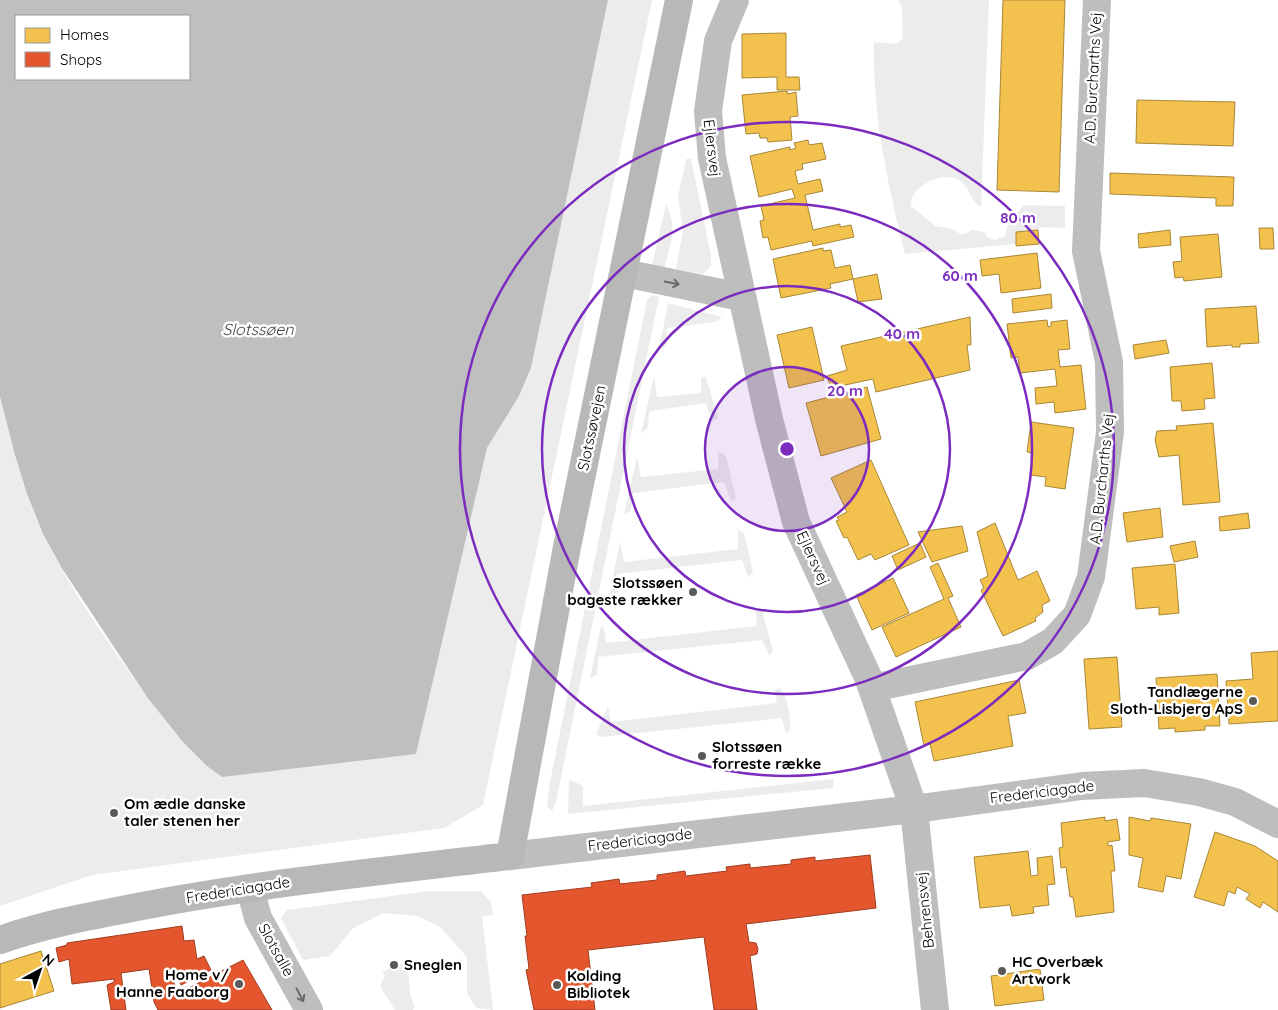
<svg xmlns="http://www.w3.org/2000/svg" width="1278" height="1010" font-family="Quicksand,sans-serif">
<rect width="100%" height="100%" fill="#fff"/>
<path fill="#ececec" d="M608 0H652L483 805 444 828 92 875 0 906V397C12 443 23 491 43 534 71 592 111 645 147 697L416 754 487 448 519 396 531 368Z
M898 0H989L981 207C970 201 971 188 959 180 944 170 908 187 911 206L935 226 952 229 962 235 972 230 984 232 987 237 995 240 1005 236 1008 225 1024 205 1065 206V228L1040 227 1038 230 1016 232V244L905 254C888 185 872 113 874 42L896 44 903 38 902 8Z
M686 159H691L711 255V266L703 274 676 269 683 231 678 197Z
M666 204C678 228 670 245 664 269H651Z
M652 295 659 297 556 802 552 811 547 806 549 787 647 300Z
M668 303 722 317 716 322 667 328 666 346 659 350Z
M654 376 657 397 701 393V377H706L718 418 712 422 706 403 649 411 648 427 641 434Z
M718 451 726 456 736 498 731 501 724 482 633 493 631 511 624 514 637 457 641 477 718 469Z
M738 530 744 533 753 572 748 577 742 560 617 574 619 592 609 596 620 542 624 562 738 549Z
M755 609 762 610 773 651 769 655 762 640 598 657 597 675 590 678 601 626 604 628 606 643 757 626Z
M779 688C788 695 791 719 790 730L786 733 782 718 600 737 596 734 608 706 611 722 777 703 775 690Z
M569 779 583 786V806L834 779 833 788 568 814Z
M429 891H481L491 902 493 915 482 916 493 1010 476 1008 467 993V957L440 927 418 916 383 913 353 928 330 956 303 960 281 918 287 910Z
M390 962 404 964C413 977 406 992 415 1005L413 1010H395L380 986 385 975 382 971 388 970Z"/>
<path fill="#bfbfbf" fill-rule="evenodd" d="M0 0H608L531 368 519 396 487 448 416 754 222 777 207 766 183 742 147 697 61 567 43 534 27 494 15 455 0 397ZM16 16H189V79H16Z"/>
<path fill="#f2c14e" stroke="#a98737" d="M1003 0H1065L1059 192 997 190Z
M786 33V77H799L800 90H777V77L742 78V34Z
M787 91 788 94 796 92 798 116 790 117 792 140 768 142 767 138H760L759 133 746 134 742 95Z
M1137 100 1235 102 1233 146 1136 143Z
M808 140 809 145 822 143 826 159 802 164 803 169 795 171 798 184 820 179 823 191 805 195 813 230 840 224V227L851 225 854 237 813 246 812 241 771 250 768 237 763 238 760 221 764 220 761 206 795 198 792 189 759 197 750 156 790 147V150L796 148 794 143Z
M1110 173 1234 177 1233 206H1216V198L1110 194Z
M1259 228H1273L1274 249H1260Z
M1038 230 1039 244 1016 246V232Z
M1170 230 1171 245 1139 248 1138 234Z
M1218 234 1222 277 1184 281 1183 277 1175 278 1173 262 1182 261 1180 237Z
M823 248V251L831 250 835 268 850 265 853 279 830 284 831 288 781 298 773 259Z
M1037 253 1041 288 1001 293 999 274 982 276 980 260Z
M877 274 882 299 858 302 853 279Z
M1051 294 1052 308 1013 313 1012 299Z
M1256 306 1259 343 1240 344V347H1232V345L1207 347 1205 309Z
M970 317 971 345H967L970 370 876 392 873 379 831 388 827 376 847 370 841 346Z
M1047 320 1048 327 1051 326V322L1067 320 1070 349 1058 350 1060 367 1081 365 1086 409 1055 413 1054 402 1036 404 1035 388 1057 386 1055 369 1020 373 1018 357 1011 358 1007 324Z
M812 327 824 380 789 388 777 335Z
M1166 340 1169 353 1135 359 1133 345Z
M1212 363 1215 398 1204 399 1205 409 1182 411 1181 401H1172L1170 367Z
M867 387 881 439 821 456 806 403Z
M1031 422 1074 428 1065 489 1045 486 1046 477 1030 475 1033 453 1027 452Z
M1213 423 1220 502 1183 505 1179 455 1159 457 1155 440 1157 431 1177 430 1176 426Z
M871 460 909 545 875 560 871 554 858 560 847 537 844 538 836 521 839 520 837 517 847 512 831 478Z
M1160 508 1163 537 1127 542 1123 513Z
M1248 513 1250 528 1220 531 1219 517Z
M995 523 1018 580 1037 571 1050 601 1042 605 1043 612 1035 618 1036 621 1003 636 981 590 984 588 980 580 988 576 977 532Z
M962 526 968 551 932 562 918 532Z
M1195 541 1198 557 1174 562 1170 546Z
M920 543 926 557 898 570 892 556Z
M938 563 953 596 948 598 961 627 896 657 882 627 944 599 930 567Z
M1175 564 1179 613 1159 615V607L1136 609 1132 568Z
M893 578 909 613 872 630 856 595Z
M1278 651V721L1229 724 1226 681 1253 679 1251 653Z
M1117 657 1122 727 1089 729 1084 659Z
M1217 674 1220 726H1205V730L1175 732V728L1159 729 1156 678Z
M1019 680 1026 713 1008 716 1013 746 934 761 930 744 924 746 915 702Z
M1105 817V821L1117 819 1120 840 1108 842V846L1112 845 1115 871H1111L1114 912 1076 917 1073 897H1070L1066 867 1061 868 1059 848 1063 847 1061 823Z
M1129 817 1150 821 1151 818 1191 824 1181 879 1166 876 1163 892 1138 887 1143 858 1129 855Z
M1215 832 1255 846 1278 861V912L1263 902 1260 908 1246 899 1250 894 1237 887 1235 894 1228 891 1224 906 1194 897Z
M1028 851 1031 876 1038 875 1037 858 1052 856 1055 884 1047 885 1049 905 1033 907 1034 913 1012 916 1010 905 980 908 974 857Z
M41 951 54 991 0 1008V964Z
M1040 969 1044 1000 995 1006 991 976Z"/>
<path fill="#e4572e" stroke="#a03d20" d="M870 855 876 908 746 924 749 942 756 943 758 949 757 954 750 956 757 1010H714L704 937 588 950 595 1010H534L526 970 529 969 525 936H527L522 895 592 887 591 883 619 879 620 884 657 880V875L685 871 686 876 727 871 726 867 750 864V868L791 864V860L815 857V861Z
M182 926 184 941 194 940 197 959 204 956 211 970 181 985 179 980 173 981 179 993 243 960 272 1010H158L154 1002 149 969 121 973 126 1010H111L107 985 114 982V979L72 984 69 959 59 962 56 948 67 945V943Z"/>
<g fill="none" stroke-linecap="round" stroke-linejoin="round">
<path stroke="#bebebe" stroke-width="28" d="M735 0 718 41 708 111 712 158 769 419 796 522 868 677 914 809 935 1010
M624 273 741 297
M872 688 1027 656 1053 641 1077 615 1091 577 1110 432 1109 362 1086 251 1097 0
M510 856 914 809 1082 786 1144 783 1199 792 1235 802 1278 824
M250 888 258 918 309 1010"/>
<path stroke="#b8b8b8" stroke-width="28" d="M0 940C45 924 90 916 137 907 260 883 385 871 510 856L567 547 679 0"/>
</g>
<defs><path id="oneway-shaft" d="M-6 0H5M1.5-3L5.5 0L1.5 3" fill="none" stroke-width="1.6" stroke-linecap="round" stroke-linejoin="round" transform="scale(1.25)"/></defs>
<g stroke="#686868">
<use href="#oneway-shaft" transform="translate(672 283) rotate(11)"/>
<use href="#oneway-shaft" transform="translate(300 995) rotate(62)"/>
</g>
<circle cx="787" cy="449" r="82" fill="#7b2cbf" fill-opacity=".12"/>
<g fill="none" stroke="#7b2cbf" stroke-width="2.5">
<circle cx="787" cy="449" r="82"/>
<circle cx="787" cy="449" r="163"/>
<circle cx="787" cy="449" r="245"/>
<circle cx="787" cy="449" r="327"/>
</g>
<g fill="#595959" stroke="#fff" stroke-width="2">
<circle cx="693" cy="592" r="5"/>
<circle cx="1253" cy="701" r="5"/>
<circle cx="702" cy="756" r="5"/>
<circle cx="114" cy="813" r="5"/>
<circle cx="394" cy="965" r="5"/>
<circle cx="1002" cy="971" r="5"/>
<circle cx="239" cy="984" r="5"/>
<circle cx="557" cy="985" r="5"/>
</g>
<g text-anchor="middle" stroke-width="5" stroke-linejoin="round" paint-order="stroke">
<g font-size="15" fill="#000" stroke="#fff">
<text transform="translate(1093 78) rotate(-87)" y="5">A.D. Burcharths Vej</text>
<text transform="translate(712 148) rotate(83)" y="5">Ejlersvej</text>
<text transform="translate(592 428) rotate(-78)" y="5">Slotssøvejen</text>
<text transform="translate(1102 479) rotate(-84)" y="5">A.D. Burcharths Vej</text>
<text transform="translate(813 558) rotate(65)" y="5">Ejlersvej</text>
<text transform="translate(1042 792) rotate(-7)" y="5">Fredericiagade</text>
<text transform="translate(640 840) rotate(-7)" y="5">Fredericiagade</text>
<text transform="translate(238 890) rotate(-9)" y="5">Fredericiagade</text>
<text transform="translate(925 910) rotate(-96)" y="5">Behrensvej</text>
<text transform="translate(276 950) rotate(61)" y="5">Slotsalle</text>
</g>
<g font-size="15" font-weight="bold" fill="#000" stroke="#fff" text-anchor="start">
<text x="683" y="588" text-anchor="end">Slotssøen<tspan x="683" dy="17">bageste rækker</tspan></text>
<text x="1243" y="697" text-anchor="end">Tandlægerne<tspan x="1243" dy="17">Sloth-Lisbjerg ApS</tspan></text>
<text x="712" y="752">Slotssøen<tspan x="712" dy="17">forreste række</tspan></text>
<text x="124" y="809">Om ædle danske<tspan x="124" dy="17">taler stenen her</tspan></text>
<text x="1012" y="967">HC Overbæk<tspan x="1012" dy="17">Artwork</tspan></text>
<text x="404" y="970">Sneglen</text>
<text x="229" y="980" text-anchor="end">Home v/<tspan x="229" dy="17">Hanne Faaborg</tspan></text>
<text x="567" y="981">Kolding<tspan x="567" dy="17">Bibliotek</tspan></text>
</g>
<g font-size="16" font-style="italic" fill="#444" stroke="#fff">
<text x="258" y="335">Slotssøen</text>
</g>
</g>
<circle cx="787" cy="449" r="8" fill="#7b2cbf" stroke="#fff" stroke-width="2.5"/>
<g font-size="15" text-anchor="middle" font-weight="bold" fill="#7b2cbf" stroke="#fff" stroke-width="5" stroke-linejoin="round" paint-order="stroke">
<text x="1018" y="223">80 m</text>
<text x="960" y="281">60 m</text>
<text x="902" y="339">40 m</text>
<text x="845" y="396">20 m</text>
</g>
<rect x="15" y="15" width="175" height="65" fill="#ffffff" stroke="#999999"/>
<rect x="25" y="28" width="25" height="15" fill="#f2c14e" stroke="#999999"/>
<text x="60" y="40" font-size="15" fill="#000000">Homes</text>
<rect x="25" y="52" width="25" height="15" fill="#e4572e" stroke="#999999"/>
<text x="60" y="65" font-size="15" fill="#000000">Shops</text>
<g transform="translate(40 970) rotate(40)" stroke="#ffffff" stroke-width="4" paint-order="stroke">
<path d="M0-4L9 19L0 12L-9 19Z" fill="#000000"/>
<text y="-8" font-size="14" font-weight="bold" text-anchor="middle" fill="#000000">N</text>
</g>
</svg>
